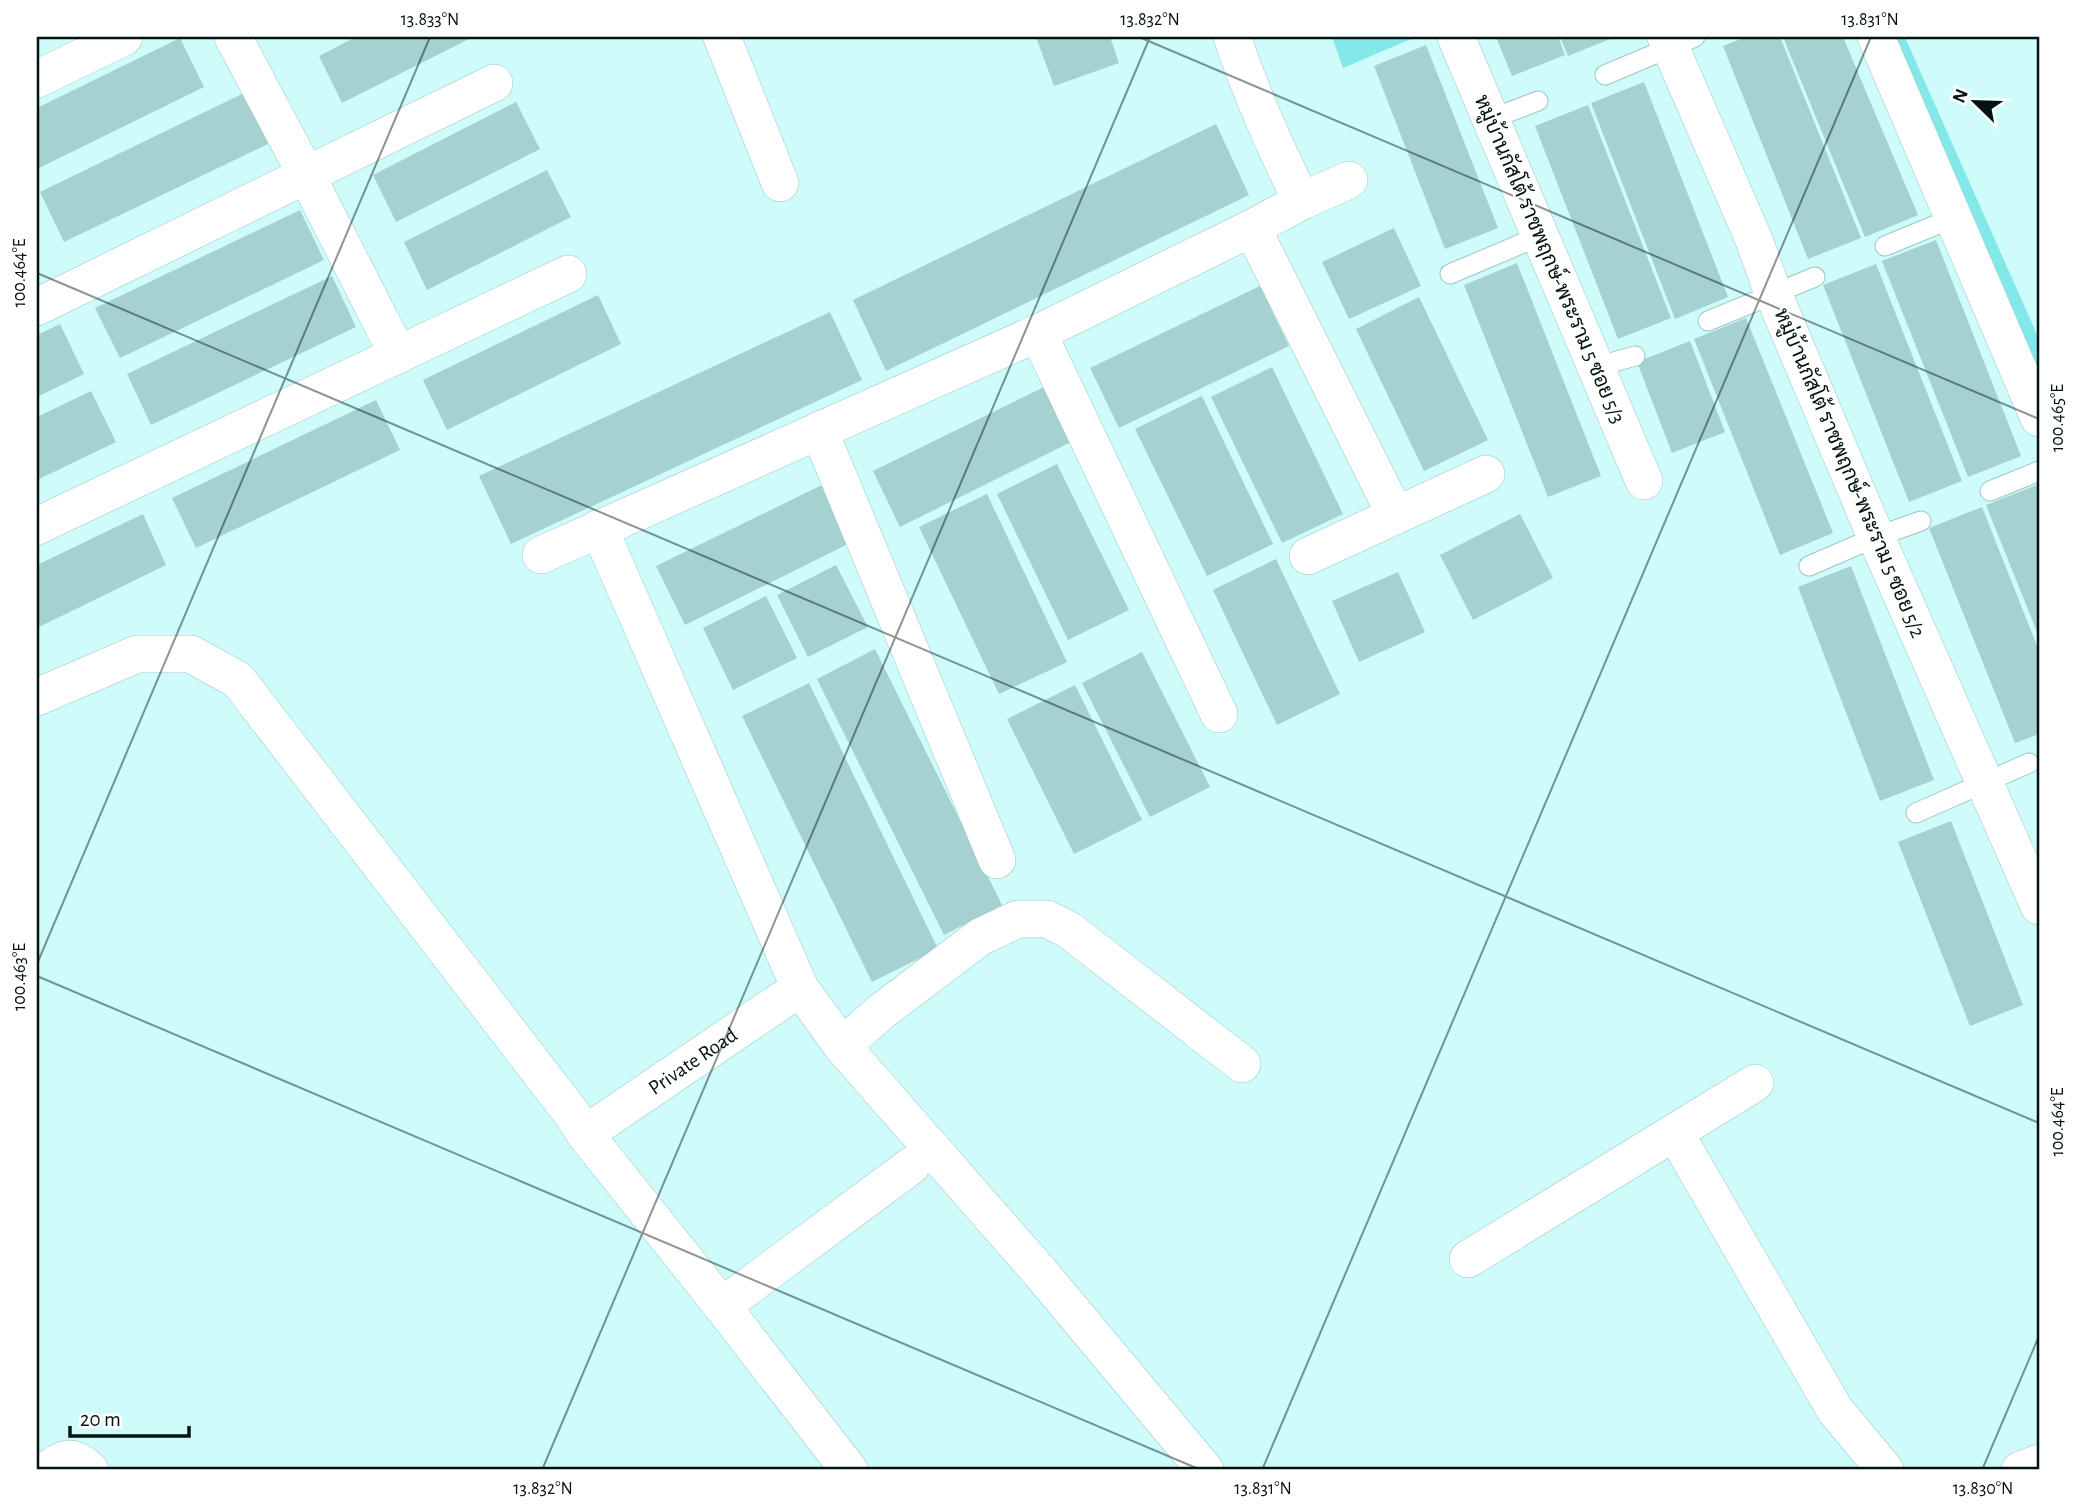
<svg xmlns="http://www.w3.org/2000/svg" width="2076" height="1507" font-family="'Alegreya Sans',Sarabun,sans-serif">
<rect width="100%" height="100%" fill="#cefcfb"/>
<path fill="#83e9e8" d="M1332 37H1416L1343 68Z
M1887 37H1905L2039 339V391Z"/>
<path fill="#a5d1d0" d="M356 37H473L342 103 319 56Z
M1036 37H1110L1119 63 1054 86Z
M1496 37H1558L1565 55 1512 76Z
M1560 37H1615L1568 56Z
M1746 37H1780L1861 238 1808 259 1723 46Z
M1783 37H1843L1918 215 1865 237Z
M180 38 204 87 37 169V108Z
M1426 45 1498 228 1445 249 1374 66Z
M1644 82 1728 297 1675 319 1591 103Z
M244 93 268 144 64 242 40 192Z
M516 102 540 149 396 222 373 175Z
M1588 105 1671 318 1618 339 1535 126Z
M1216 124 1249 195 886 371 853 300Z
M547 170 571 217 427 290 404 242Z
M300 210 324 260 120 358 95 308Z
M1394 228 1421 286 1349 319 1322 262Z
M1936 240 2021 456 1968 477 1882 261Z
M1517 263 1601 476 1548 497 1464 285Z
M1876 264 1962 481 1909 502 1823 285Z
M332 276 356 327 151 425 127 374Z
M1260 286 1289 346 1119 428 1090 368Z
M598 295 621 344 447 430 423 380Z
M1419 297 1488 440 1424 471 1356 329Z
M830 312 862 380 511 544 479 476Z
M1746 318 1833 533 1780 555 1694 339Z
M60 324 84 374 37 397V335Z
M1690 341 1725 432 1672 453 1637 362Z
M1272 367 1343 514 1282 543 1211 397Z
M1044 387 1071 442 900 527 873 471Z
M91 391 116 442 37 480V417Z
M1202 396 1273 544 1207 576 1135 429Z
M376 400 400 450 196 548 172 498Z
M1057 464 1129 610 1068 640 997 494Z
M824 484 852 542 685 625 656 566Z
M2039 484V637L1986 505Z
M987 494 1067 662 999 694 919 527Z
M1982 507 2039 651V734L2015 743 1929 528Z
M143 514 166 565 37 628V565Z
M1520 514 1553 578 1473 620 1440 555Z
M1276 559 1340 694 1277 725 1213 590Z
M836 565 868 627 808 657 777 595Z
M1851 566 1934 780 1880 801 1798 587Z
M1398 572 1425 632 1359 662 1332 601Z
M766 596 797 658 733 690 703 628Z
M875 649 1002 905 944 935 817 679Z
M1142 652 1210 787 1150 817 1082 683Z
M809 683 938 949 872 982 742 716Z
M1075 685 1142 820 1074 854 1007 719Z
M1951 821 2023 1005 1970 1026 1898 842Z"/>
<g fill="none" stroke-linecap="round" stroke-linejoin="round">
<g stroke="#9bc7c6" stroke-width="21">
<path id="service" d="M1605 75 1695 37
M1491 119 1538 101
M1885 246 1953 218
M1450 274 1540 236
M1708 321 1815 277
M1596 367 1635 356
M1990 491 2039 471
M1809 566 1876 537 1921 521
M1916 813 2029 763"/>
</g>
<g stroke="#9bc7c6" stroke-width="38">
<g id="minor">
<path d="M233 37 307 176 398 355"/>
<path d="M722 37 780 183"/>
<path d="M1232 37C1251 93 1275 148 1302 201"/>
<path d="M1456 37 1644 481"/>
<path d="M1666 37 1754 240 1773 293 1876 537 2039 906"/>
<path d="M1876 37 2039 418"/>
<path d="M37 79 124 37"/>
<path d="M1252 228 1396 516"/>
<path d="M37 307 494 83"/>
<path d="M1038 333 1219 714"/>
<path d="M819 430 997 860"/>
<path d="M37 526 568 274"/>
<path d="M599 528 800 988 842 1046 1039 1271 1205 1470"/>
<path d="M541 555 1038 333 1252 228 1302 201 1349 180"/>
<path d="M1308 556 1486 474"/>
<path d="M37 697 137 654H191L238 680 572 1114 585 1134 722 1306 849 1470"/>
<path d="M842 1046 882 1011 980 937 1018 919H1047L1069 930 1242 1064"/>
<path d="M1675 1133 1835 1410 1885 1470"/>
<path id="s1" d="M585 1134 800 988"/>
<path d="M1468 1259 1755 1083"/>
<path d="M722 1306 911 1166"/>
<path d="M47 1470C65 1457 72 1454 90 1470"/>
<path d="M2020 1470 2039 1463"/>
</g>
</g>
<use href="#service" stroke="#fff" stroke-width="19"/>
<use href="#minor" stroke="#fff" stroke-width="37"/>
</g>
<path fill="none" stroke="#031312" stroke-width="2" stroke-opacity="0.45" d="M1139 37 2039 419M37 273 2039 1123M37 964 430 37M37 976 1201 1470M542 1470 1150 37M1262 1470 1871 37M1982 1470 2039 1336"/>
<g text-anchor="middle" stroke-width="5" stroke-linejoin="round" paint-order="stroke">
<g font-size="21" fill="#031312" stroke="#fff">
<text transform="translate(1550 259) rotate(67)" y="7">หมู่บ้านกัสโต้ ราชพฤกษ์-พระราม 5 ซอย 5/3</text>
<text transform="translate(1850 473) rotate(67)" y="7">หมู่บ้านกัสโต้ ราชพฤกษ์-พระราม 5 ซอย 5/2</text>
<text dy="7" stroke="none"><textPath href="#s1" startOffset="130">Private Road</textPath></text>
</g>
</g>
<rect width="2076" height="1507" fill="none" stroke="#ffffff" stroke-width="77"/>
<g transform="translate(1975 102) rotate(293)" stroke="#ffffff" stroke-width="5" paint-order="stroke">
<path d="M0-5L12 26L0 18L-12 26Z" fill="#031312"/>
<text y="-10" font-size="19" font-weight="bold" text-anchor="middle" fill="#031312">N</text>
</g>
<path d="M70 1426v10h119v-10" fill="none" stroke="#031312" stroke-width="3.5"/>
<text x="80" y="1426" font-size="21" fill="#031312" stroke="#ffffff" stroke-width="5" paint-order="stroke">20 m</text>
<rect x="38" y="38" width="2000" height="1430" fill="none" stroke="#031312" stroke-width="2.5"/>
<g font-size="18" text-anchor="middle" fill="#031312">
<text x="430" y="25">13.833°N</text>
<text x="1150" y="25">13.832°N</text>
<text x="1870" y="25">13.831°N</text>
<text transform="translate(19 273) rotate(-90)" y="6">100.464°E</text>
<text transform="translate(2057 418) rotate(-90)" y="6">100.465°E</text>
<text transform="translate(19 977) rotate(-90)" y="6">100.463°E</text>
<text transform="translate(2057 1122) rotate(-90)" y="6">100.464°E</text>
<text x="543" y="1494">13.832°N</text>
<text x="1263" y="1494">13.831°N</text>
<text x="1983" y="1494">13.830°N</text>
</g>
</svg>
